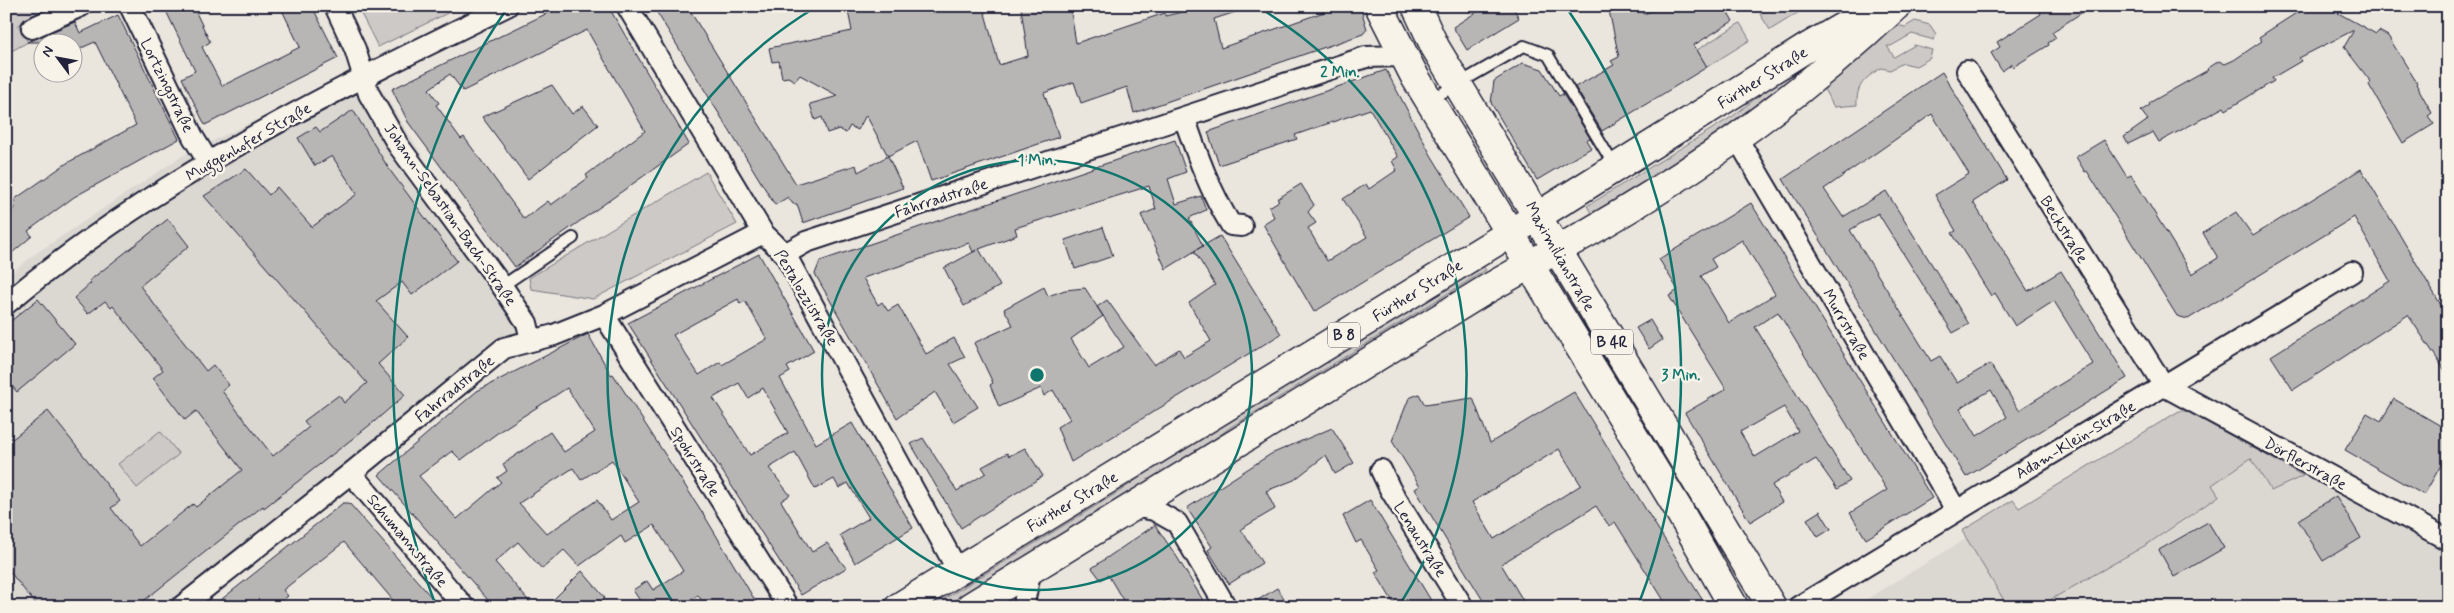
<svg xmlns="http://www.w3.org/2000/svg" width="2454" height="613" font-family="Mynerve,sans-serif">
<rect width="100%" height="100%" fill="#eae6de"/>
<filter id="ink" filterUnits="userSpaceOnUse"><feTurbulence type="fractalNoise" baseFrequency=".02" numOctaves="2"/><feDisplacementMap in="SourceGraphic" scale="10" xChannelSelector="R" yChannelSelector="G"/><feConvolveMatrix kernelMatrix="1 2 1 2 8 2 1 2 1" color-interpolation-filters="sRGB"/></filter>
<g filter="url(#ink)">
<path fill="#dbd8d2" d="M367 66 497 277 523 334 197 607H6V277L35 254 182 156Z
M2251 458 2271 491 2303 476 2448 551V607H2038L2146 545 2219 497 2212 485Z
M1967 538 2008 607H1854Z"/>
<path fill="#cdc9c6" stroke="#787680" d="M6 6H58L18 25 28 42 6 54Z
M357 6H462L378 47Z
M1772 6H1809L1770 30 1760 14Z
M1915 21 1930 25 1936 34 1934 40 1912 34 1891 46H1887L1894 57 1915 45 1932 50 1930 58 1916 66 1903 63 1890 70 1881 68C1865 78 1856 85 1857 105L1834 107 1821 84 1897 25 1905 27Z
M1740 23 1750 40 1707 67 1697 50Z
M1803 62H1807L1810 65 1743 122 1595 219 1587 206 1733 116Z
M706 172 737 224 593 299 531 289 529 278Z
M1480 262 1486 270 1231 427 1133 498 954 607H931L1120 491 1221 420Z
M2179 411H2188L2303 476 2271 491 2251 458 2212 485 2219 496 2146 545 2038 607H2008L1962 531 2013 500 2019 508Z
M160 431 179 454 137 488 118 464Z"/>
<path fill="#b8b6b5" stroke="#22223b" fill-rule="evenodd" d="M181 6H193L210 42 202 47 222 86 300 47 280 6H312L338 58 205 125 182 78 195 71 167 13Z
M562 6H608L689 144 515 267 408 122 392 89ZM587 30 645 131 586 175 588 178 551 205 548 201 524 219 464 137 461 139 436 105 439 103 429 89 450 74 463 91Z
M653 6H687L796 184 856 165 858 172 888 156 903 188 803 223 797 204H793L788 197 775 205Z
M847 6H983L999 65 1028 56 1021 8 1032 6H1070L1076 43 1165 13V16L1207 6H1244L1245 9 1214 19 1221 48 1324 12 1322 6H1360L1367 29 1363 34 1134 113 1127 87 1081 103 1074 82 1044 93 1059 137 931 181 917 141 888 156 866 115 858 130 850 126 846 133 839 129 827 133 822 117 815 120 810 104 838 96 800 75 795 81 788 77 782 78 779 61 772 62 769 48 852 31Z
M1486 6H1512L1519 18 1467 50 1453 27Z
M1608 6H1641L1643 14 1667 6H1724L1733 21 1694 45 1707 67 1602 131 1575 87 1614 65 1611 61 1619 57Z
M2037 6H2092L2052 32 2056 38 2048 43 2049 45 2013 67 2012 64 2002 71 1991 53 2000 47 1997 42 2041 14Z
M2304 8 2331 9 2376 34 2379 31 2388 36 2417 83 2416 84 2432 113 2428 116 2434 124 2403 143 2369 85 2371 82 2344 47 2354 30 2299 58 2301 61 2272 78 2274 81 2226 110 2224 107 2159 142 2153 132 2128 144 2124 137 2148 120 2141 111 2150 105 2149 103 2208 70 2207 69 2219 61 2225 64 2234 60 2262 41 2259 37Z
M118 15 179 139 74 197 28 231 32 236 6 258V216L14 209 15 199 67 163 136 125 95 42 72 52V42H27L75 22 80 33Z
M1523 63 1542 69 1559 96 1563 94 1590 138 1586 140 1591 148 1537 180 1491 103 1494 81Z
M1386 70 1431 155 1469 217 1314 312 1263 224 1274 217 1269 207 1279 201 1277 199 1301 184 1314 205 1308 212 1316 223 1308 228 1327 261 1367 237 1343 199 1366 184 1369 189 1397 170 1392 161 1398 157 1370 109 1295 135 1297 139 1219 165 1208 132Z
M1942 72 2007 180 1973 202 2028 291 2061 271 2127 378 1966 477 1783 179ZM1932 114 1969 174 1935 195 1956 231 1952 233 1991 296 1995 293 2015 326 2054 301 2093 364 2019 410 1990 364 1957 383 1940 356 1931 361 1850 230 1878 213 1953 333 1969 324 1886 191 1843 217 1824 189ZM1991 390 2007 417 1977 436 1960 408Z
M552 85 572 114 583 106 598 125 528 179 482 117Z
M353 110 389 169 457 261 412 295 402 282 376 301 408 337 378 364 405 395 375 421 264 508 263 506 136 607H38L6 567V444L48 411 120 501 111 508 140 546 193 504 196 507 242 470 196 411 185 420 153 378 163 370 113 306 111 308 105 301 88 314 74 298 91 283 89 281 168 219 189 246 140 286 206 371 213 365 229 385 222 391 273 456 309 427 304 421 339 395 344 403 367 383 204 196 246 169 269 195 277 187 312 227 357 194 332 156 315 166 298 138 316 127 320 132Z
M1175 140 1186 172 1168 179 1176 204 1201 196 1206 210 1189 218 1203 246 1166 269 1141 215 1156 209 1149 186 1015 228 1017 235 979 249 1000 286 964 306 944 268 977 250 973 252 969 243 863 278 878 305 882 302 888 311 898 305 926 354 954 338 965 357 950 364 978 407 953 422 935 392 897 418 815 274 820 261Z
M2104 140 2127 177 2131 175 2192 274 2218 258 2203 233 2236 212 2253 236 2361 169 2448 317V375L2408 315 2293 390 2271 356 2390 281 2354 217 2188 319 2177 316 2087 171 2085 172 2076 157Z
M1751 203 1932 498 1866 539 1850 513 1887 490 1778 312 1755 327 1850 481 1837 489 1816 459 1772 485 1782 502 1750 522 1685 413 1726 389 1669 296 1678 290 1659 259ZM1742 240 1775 294 1729 323 1701 276 1716 267 1711 259ZM1784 407 1798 431 1755 457 1740 432Z
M1103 227 1113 256 1075 269 1065 240Z
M1220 236 1281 334 1071 462 1057 427 1070 419 1053 390 1044 396 1041 388 999 407 990 385 993 383 974 343 1013 325 1004 309 1044 287 1048 296 1065 290 1085 288 1103 316 1071 339 1089 368 1124 347 1097 307 1107 300 1154 365 1179 349 1184 357 1211 341 1189 303 1215 285 1194 251Z
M759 254 814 351 787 367 790 372 780 378 816 444 852 423 913 528 855 563 840 535 869 518 848 483 839 488 834 479 815 489 795 452 769 468 790 495 781 501 812 552 827 543 846 568 801 595 628 323ZM738 299 740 304 745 301 767 339 722 365 720 362 699 375 673 335ZM739 383 748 398 763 388 788 433 750 455 713 398Z
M38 299 75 344 17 392 6 379V325Z
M1650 320 1662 340 1649 349 1636 328Z
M588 334 611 375 613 374 704 515 759 607H706L698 595 680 607H644L633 590 647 581 653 590 683 571 654 525 625 543 621 536 579 566 564 550 542 569 518 542 495 562 534 607H494L379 475 477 391ZM567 388 595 432 564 452 550 432 503 464 507 471 497 478 501 482 457 519 419 476 452 451 461 460 500 431ZM612 460 639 502 611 520 597 500 547 534 519 503 573 468 581 480Z
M1574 392 1643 505 1707 607H1668L1615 522 1609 526 1596 506 1501 564 1527 607H1487L1415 489 1420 486 1392 441 1409 398 1419 394 1425 405 1473 398 1490 443ZM1559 449 1581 485 1494 539 1472 502Z
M2394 399 2448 430V453L2424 495 2345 450 2367 413 2381 421Z
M1332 428 1354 463 1335 474 1326 455 1294 480 1266 491 1275 509 1241 529 1262 563 1229 584 1208 550 1212 547 1187 508 1271 454Z
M923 438 957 491 986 473 982 467 1007 453 1009 456 1025 448 1043 476 961 528 911 444Z
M2336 496 2361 538 2323 561 2298 520Z
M1370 500 1435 607H1396L1375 572 1379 570 1361 540 1356 543 1343 516Z
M343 503H349L440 607 397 605 344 542 283 590 288 596 274 607H212Z
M1820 511 1831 529 1818 537 1807 519Z
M2208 522 2224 548 2174 577 2159 550Z
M1155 525 1177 557 1207 607H1174L1169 599 1155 607H1127L1108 575 1101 580 1092 568Z
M582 571 605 598 596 607H546Z
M1277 588 1290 607H1247Z"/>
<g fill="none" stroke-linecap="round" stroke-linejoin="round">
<g stroke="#22223b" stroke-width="14">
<path id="lane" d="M1430 100 1524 46 1548 55 1615 167
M502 286 573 238"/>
</g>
<g stroke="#22223b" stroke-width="24">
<path id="street" d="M130 6 193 137 209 163
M335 6 355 49 369 94 398 145 502 286 527 323 531 340
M627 6 763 233 785 254 958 571
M32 28 81 6
M1967 71 2164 386 2448 540
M1184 117C1197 155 1210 191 1231 225L1242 226
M1737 138 1956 510
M785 254 806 242 1366 57 1403 56
M6 304C156 178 333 91 507 6
M604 315 788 607
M1381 470 1390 489 1463 607
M351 473 464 607
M1133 506 1154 510 1177 523 1226 607
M181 607 351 473 504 348 554 335 604 315 763 233
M1025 607V598L1031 569
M1798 607 2352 272"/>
</g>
<g stroke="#22223b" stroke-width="31">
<path id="secondary" d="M1538 216 1808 47 1858 18 1882 8
M1557 250C1679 183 1795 102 1896 6"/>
</g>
<g stroke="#22223b" stroke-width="31">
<path id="primary" d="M1379 6 1415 77 1677 507 1734 607
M1416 6 1435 47 1458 85 1772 607
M899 607 1538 216
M970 607 1487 289 1545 256"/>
</g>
<use href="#lane" stroke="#f7f3e8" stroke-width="10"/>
<use href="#street" stroke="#f7f3e8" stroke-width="20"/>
<use href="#secondary" stroke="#f7f3e8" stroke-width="28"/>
<use href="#primary" stroke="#f7f3e8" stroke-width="28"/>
</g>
</g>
<g fill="none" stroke="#0f766e" stroke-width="2.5">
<circle cx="1037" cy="375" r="215"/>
<path d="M675 606A429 429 0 0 1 816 7M1258 7A429 429 0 0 1 1399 606"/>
<path d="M436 606A644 644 0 0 1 506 10M1568 10A644 644 0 0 1 1638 606"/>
</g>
<g text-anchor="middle" stroke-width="5" stroke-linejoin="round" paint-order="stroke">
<g fill="#f7f3e8" stroke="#62616f" stroke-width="1">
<rect x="1328" y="322.5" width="32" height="25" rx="4"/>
<rect x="1591" y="329.5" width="42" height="25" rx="4"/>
</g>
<g font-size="15" font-weight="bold" fill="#22223b">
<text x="1344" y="340">B 8</text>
<text x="1612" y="347">B 4R</text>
</g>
<g font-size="16" fill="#22223b" stroke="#f7f3e8">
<text transform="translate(1762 77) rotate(-32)" y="6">Fürther Straße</text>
<text transform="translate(168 85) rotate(64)" y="6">Lortzingstraße</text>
<text transform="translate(248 141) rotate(-30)" y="6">Muggenhofer Straße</text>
<text transform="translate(941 197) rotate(-18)" y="6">Fahrradstraße</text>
<text transform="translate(451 214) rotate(55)" y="6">Johann-Sebastian-Bach-Straße</text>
<text transform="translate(2065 229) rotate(58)" y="6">Beckstraße</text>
<text transform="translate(1561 256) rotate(60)" y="6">Maximilianstraße</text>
<text transform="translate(1417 290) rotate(-32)" y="6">Fürther Straße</text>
<text transform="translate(807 297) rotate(59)" y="6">Pestalozzistraße</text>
<text transform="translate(1847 324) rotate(60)" y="6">Murrstraße</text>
<text transform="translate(454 388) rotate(-39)" y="6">Fahrradstraße</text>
<text transform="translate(2075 439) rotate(-31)" y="6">Adam-Klein-Straße</text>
<text transform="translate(696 461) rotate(58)" y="6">Spohrstraße</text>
<text transform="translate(2306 463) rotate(29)" y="6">Dörflerstraße</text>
<text transform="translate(1072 501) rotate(-31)" y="6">Fürther Straße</text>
<text transform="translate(1421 539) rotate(58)" y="6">Lenaustraße</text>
<text transform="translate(408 540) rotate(50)" y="6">Schumannstraße</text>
</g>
</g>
<circle cx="1037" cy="375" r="8" fill="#0f766e" stroke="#f7f3e8" stroke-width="2.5"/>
<g font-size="15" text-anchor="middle" font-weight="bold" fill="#0f766e" stroke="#f7f3e8" stroke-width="5" stroke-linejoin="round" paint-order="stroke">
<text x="1340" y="77">2 Min.</text>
<text x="1037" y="165">1 Min.</text>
<text x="1681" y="380">3 Min.</text>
</g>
<rect width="2454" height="613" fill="none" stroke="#f7f3e8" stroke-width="25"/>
<rect x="12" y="12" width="2429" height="588" fill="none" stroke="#22223b" stroke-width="2" filter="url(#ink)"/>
<g transform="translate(58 58) rotate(302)"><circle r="24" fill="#f7f3e8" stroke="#a29fa3"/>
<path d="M0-4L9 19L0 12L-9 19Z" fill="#22223b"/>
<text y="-8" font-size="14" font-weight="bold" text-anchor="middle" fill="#22223b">N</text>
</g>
</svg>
